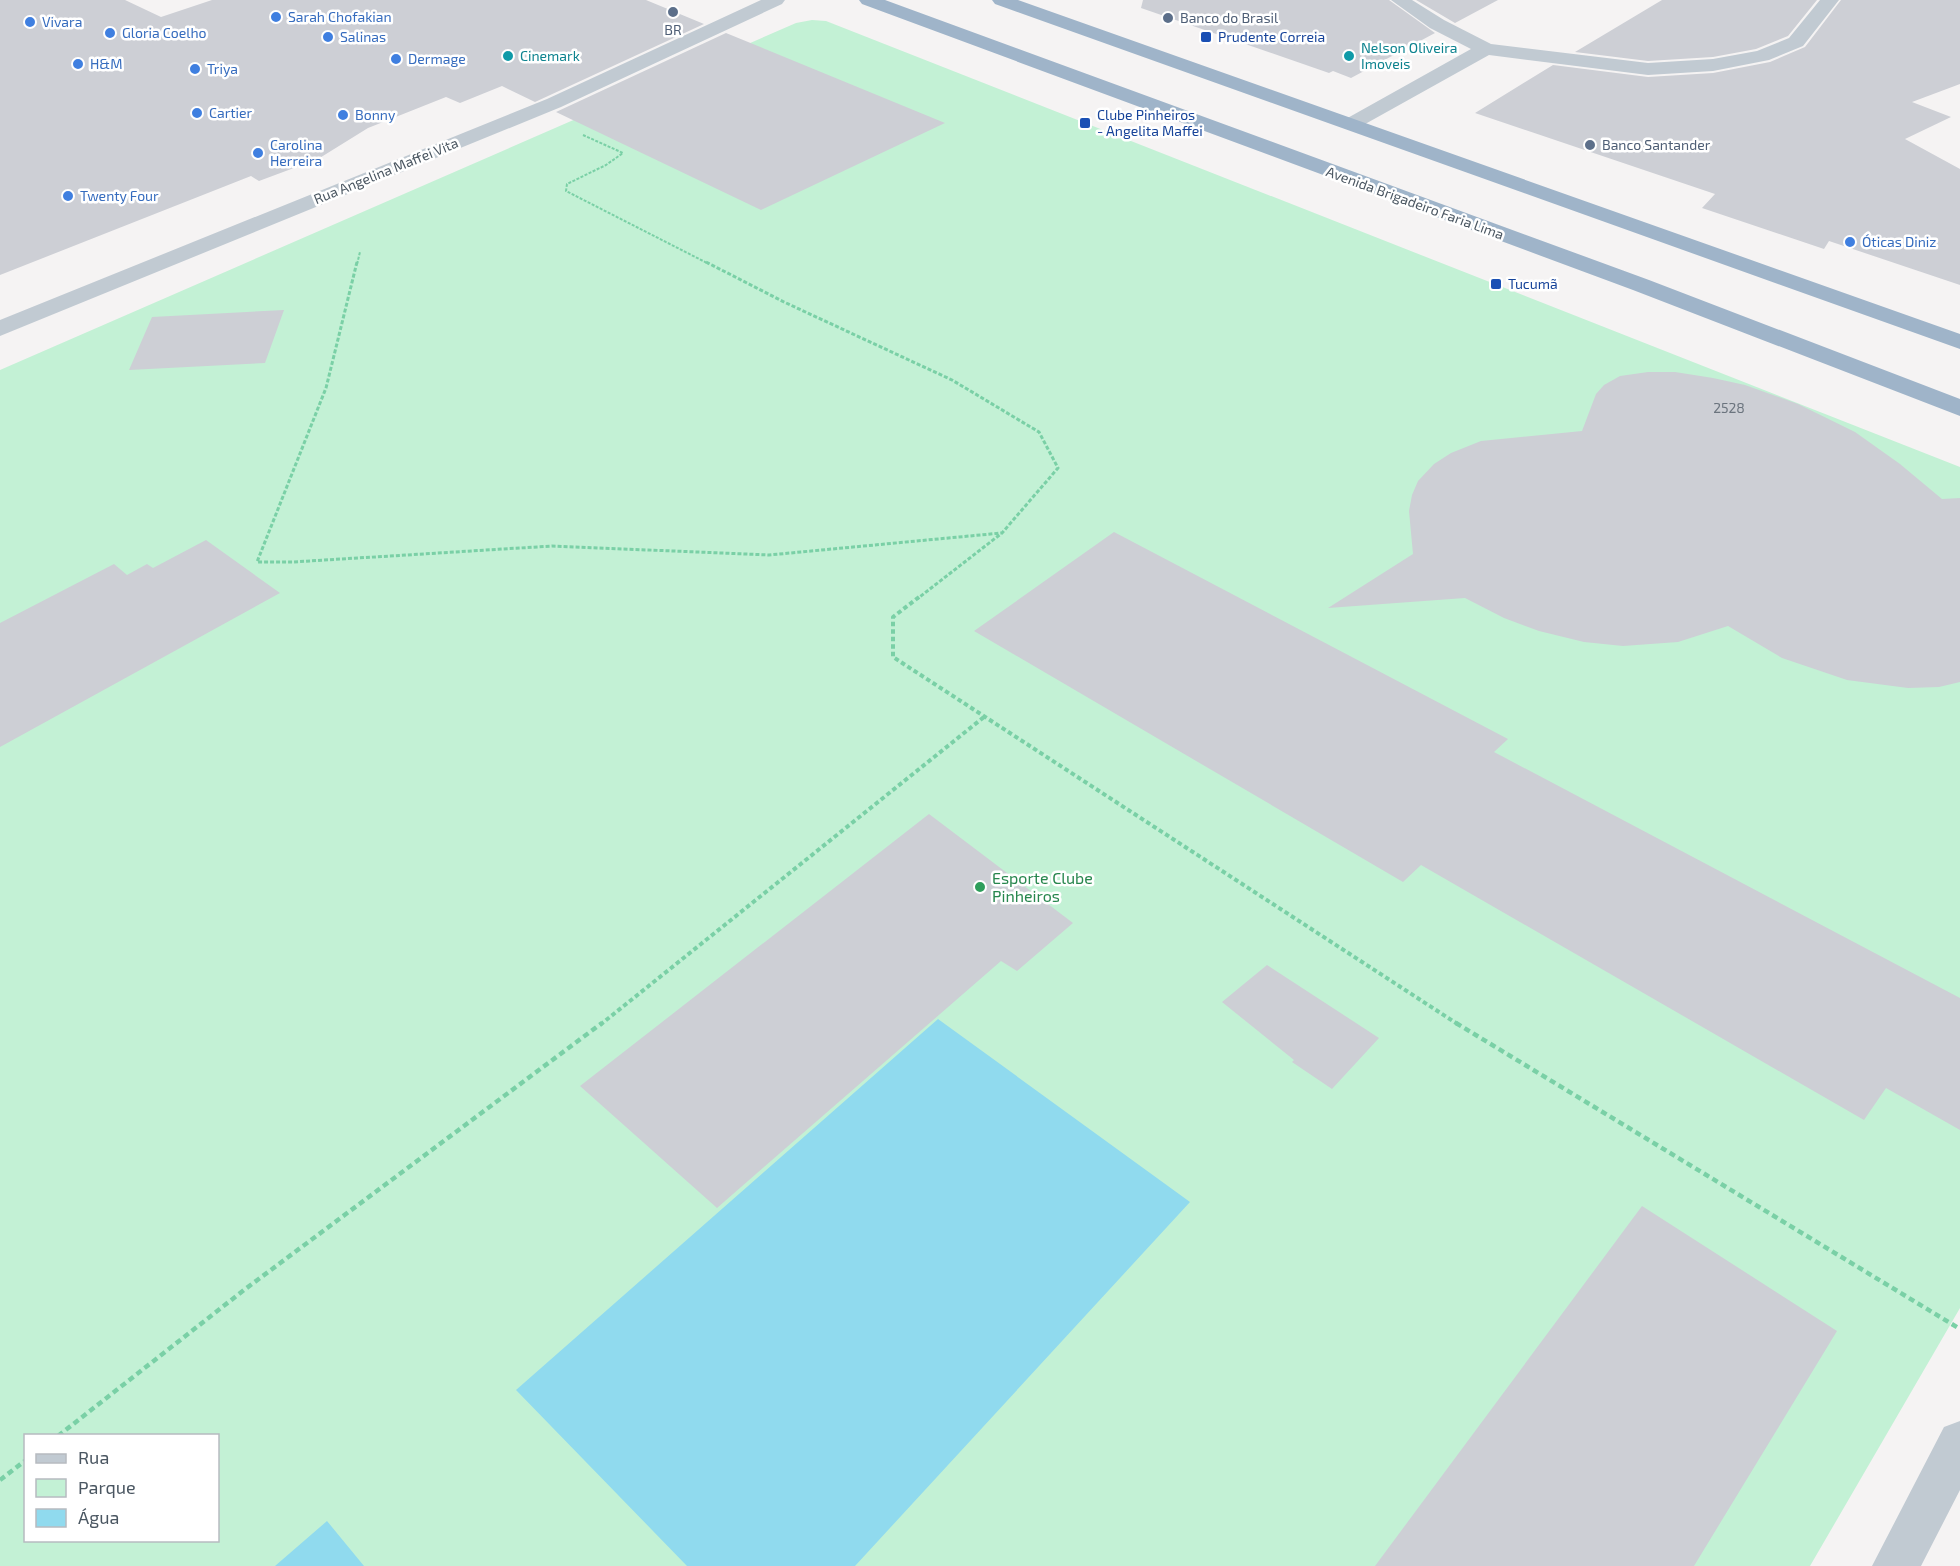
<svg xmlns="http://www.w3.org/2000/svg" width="1960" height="1566" font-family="'Exo 2',sans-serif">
<rect width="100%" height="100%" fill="#f5f3f3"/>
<path fill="#c3f1d5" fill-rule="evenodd" d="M812 20 826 21 1960 467V1308L1810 1566H0V370L796 23ZM26 1436H218V1540H26Z"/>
<path fill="#90daee" d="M938 1019 1190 1202 855 1566H687L516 1390Z
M327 1521 364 1566H275Z"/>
<path fill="#cdcfd5" d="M0 0H125L161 17 212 0H646L704 24 535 102 502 86 460 103 446 97 368 128 318 159 259 181 251 176 0 275Z
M1143 0H1389L1435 33 1351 78 1333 71 1329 73 1141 8Z
M1416 0H1498L1455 23Z
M1662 0H1817L1788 36 1756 49 1713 57 1648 61 1575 52Z
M1841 0H1960V84L1912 102 1951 117 1905 139 1960 169V285L1829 241 1824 249 1702 208 1715 194 1475 113 1553 65 1648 77 1713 73 1770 62 1805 47Z
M726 33 945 123 761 210 556 112Z
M284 310 265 363 129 370 152 317Z
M1648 372H1675L1713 378 1745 385 1798 404 1855 432 1900 464 1942 499 1960 498V682L1939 687 1908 688 1847 680 1782 658 1728 626 1678 642 1623 646 1584 642 1539 631 1504 618 1465 598 1328 608 1413 554 1409 511 1412 495 1418 481 1434 464 1451 453 1481 441 1582 431 1596 394 1604 385 1620 376Z
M1114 532 1508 739 1494 752 1960 998V1130L1886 1088 1864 1120 1421 865 1403 882 974 631Z
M206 540 280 593 0 747V623L114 564 127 575 147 564 153 568Z
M929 814 1073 923 1017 971 1001 961 717 1208 580 1086Z
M1267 965 1379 1038 1332 1089 1292 1062 1294 1060 1222 1002Z
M1642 1206 1837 1331 1694 1566H1375Z"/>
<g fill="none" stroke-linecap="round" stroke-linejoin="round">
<path stroke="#7ad0a6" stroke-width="2" stroke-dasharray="3 1.5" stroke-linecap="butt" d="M583 135 623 153 606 165 567 184 566 191 709 264
M357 264 360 252"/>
<path stroke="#7ad0a6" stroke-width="3" stroke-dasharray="4 2" stroke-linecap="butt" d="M357 262 326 388 257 562H293L552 546 769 555 1001 533
M706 262 784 302 952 380 1039 432 1058 468 1002 533 917 599"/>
<path stroke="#7ad0a6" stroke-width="4" stroke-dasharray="4.5 3" stroke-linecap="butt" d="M919 597 893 617V657L1459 1025
M600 1025 984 717"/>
<path stroke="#7ad0a6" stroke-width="4.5" stroke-dasharray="6 4" stroke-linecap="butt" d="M1456 1023 1960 1329
M58 1436 244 1290 602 1023
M0 1480 26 1460"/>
<path fill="#c1cad2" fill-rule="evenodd" d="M1391 0H1412L1444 20 1491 44 1648 63 1713 59 1757 51 1789 38 1820 0H1839L1803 46 1769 60 1713 71 1648 75 1489 55 1358 128 1351 130 1344 128 1341 124 1344 120 1471 49 1430 28Z"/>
<path fill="#c1cad2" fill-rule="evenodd" d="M761 0H785L782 4 561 107 0 336V320L547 99Z
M1960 1421V1490L1921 1566H1872L1944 1427Z"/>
<path fill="#9fb4c9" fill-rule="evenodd" d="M859 0H885L1649 280 1960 399V416L1633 290 862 4Z
M992 0H1018L1960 334V349L995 4Z"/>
</g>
<g fill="#5c6f8a" stroke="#fff" stroke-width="2">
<circle cx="673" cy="12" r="6"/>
<circle cx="1168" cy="18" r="6"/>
<circle cx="1590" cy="145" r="6"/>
</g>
<g fill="#3f7fe0" stroke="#fff" stroke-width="2">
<circle cx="276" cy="17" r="6"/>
<circle cx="30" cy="22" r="6"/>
<circle cx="110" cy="33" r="6"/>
<circle cx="328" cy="37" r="6"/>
<circle cx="396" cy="59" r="6"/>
<circle cx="78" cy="64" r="6"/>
<circle cx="195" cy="69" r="6"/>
<circle cx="197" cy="113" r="6"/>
<circle cx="343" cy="115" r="6"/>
<circle cx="258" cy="153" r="6"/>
<circle cx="68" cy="196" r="6"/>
<circle cx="1850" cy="242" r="6"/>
</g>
<g fill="#1a4fb4" stroke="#fff" stroke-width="2">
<rect x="1200" y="31" width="12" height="12" rx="3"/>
<rect x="1079" y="117" width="12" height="12" rx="3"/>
<rect x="1490" y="278" width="12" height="12" rx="3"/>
</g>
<g fill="#0f9aa8" stroke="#fff" stroke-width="2">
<circle cx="508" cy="56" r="6"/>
<circle cx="1349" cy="56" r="6"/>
</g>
<circle fill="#2e9e5b" stroke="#fff" stroke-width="2" cx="980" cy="887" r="6"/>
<g text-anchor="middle" stroke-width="5" stroke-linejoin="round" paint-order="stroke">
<g font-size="14" fill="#366cbe" stroke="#fff" text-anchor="start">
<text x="288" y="22">Sarah Chofakian</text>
<text x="42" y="27">Vivara</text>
<text x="122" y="38">Gloria Coelho</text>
<text x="340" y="42">Salinas</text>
<text x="408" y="64">Dermage</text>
<text x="90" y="69">H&amp;M</text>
<text x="207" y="74">Triya</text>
<text x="209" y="118">Cartier</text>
<text x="355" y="120">Bonny</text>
<text x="270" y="150">Carolina<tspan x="270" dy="16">Herreira</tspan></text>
<text x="80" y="201">Twenty Four</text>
<text x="1862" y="247">Óticas Diniz</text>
</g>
<g font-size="14" fill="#4e5e75" stroke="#fff" text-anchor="start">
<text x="1180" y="23">Banco do Brasil</text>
<text x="673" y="35" text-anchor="middle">BR</text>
<text x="1602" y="150">Banco Santander</text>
</g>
<g font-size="14" fill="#164399" stroke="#fff" text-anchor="start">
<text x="1218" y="42">Prudente Correia</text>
<text x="1097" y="120">Clube Pinheiros<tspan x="1097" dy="16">- Angelita Maffei</tspan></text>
<text x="1508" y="289">Tucumã</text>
</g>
<g font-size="14" fill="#0d838f" stroke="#fff" text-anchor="start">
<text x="1361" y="53">Nelson Oliveira<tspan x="1361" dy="16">Imoveis</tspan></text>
<text x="520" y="61">Cinemark</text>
</g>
<g font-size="14" fill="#4a5661" stroke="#fff">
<text transform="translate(386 171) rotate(-22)" y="5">Rua Angelina Maffei Vita</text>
<text transform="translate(1415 203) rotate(20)" y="5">Avenida Brigadeiro Faria Lima</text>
</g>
<g font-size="14" fill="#6b747e">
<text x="1729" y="413">2528</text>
</g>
<g font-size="16" fill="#27864d" stroke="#fff" text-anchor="start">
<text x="992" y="884">Esporte Clube<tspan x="992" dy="18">Pinheiros</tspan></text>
</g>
</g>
<rect x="24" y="1434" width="195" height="108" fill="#ffffff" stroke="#b7bbc0" stroke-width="1.5"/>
<rect x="36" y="1454" width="30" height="9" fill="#c1cad2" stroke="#b7bbc0" stroke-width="1.5"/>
<text x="78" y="1464" font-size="18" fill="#4a5661">Rua</text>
<rect x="36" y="1479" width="30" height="18" fill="#c3f1d5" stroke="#b7bbc0" stroke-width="1.5"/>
<text x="78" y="1494" font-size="18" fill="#4a5661">Parque</text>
<rect x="36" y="1509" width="30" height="18" fill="#90daee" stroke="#b7bbc0" stroke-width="1.5"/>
<text x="78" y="1524" font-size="18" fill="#4a5661">Água</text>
</svg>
